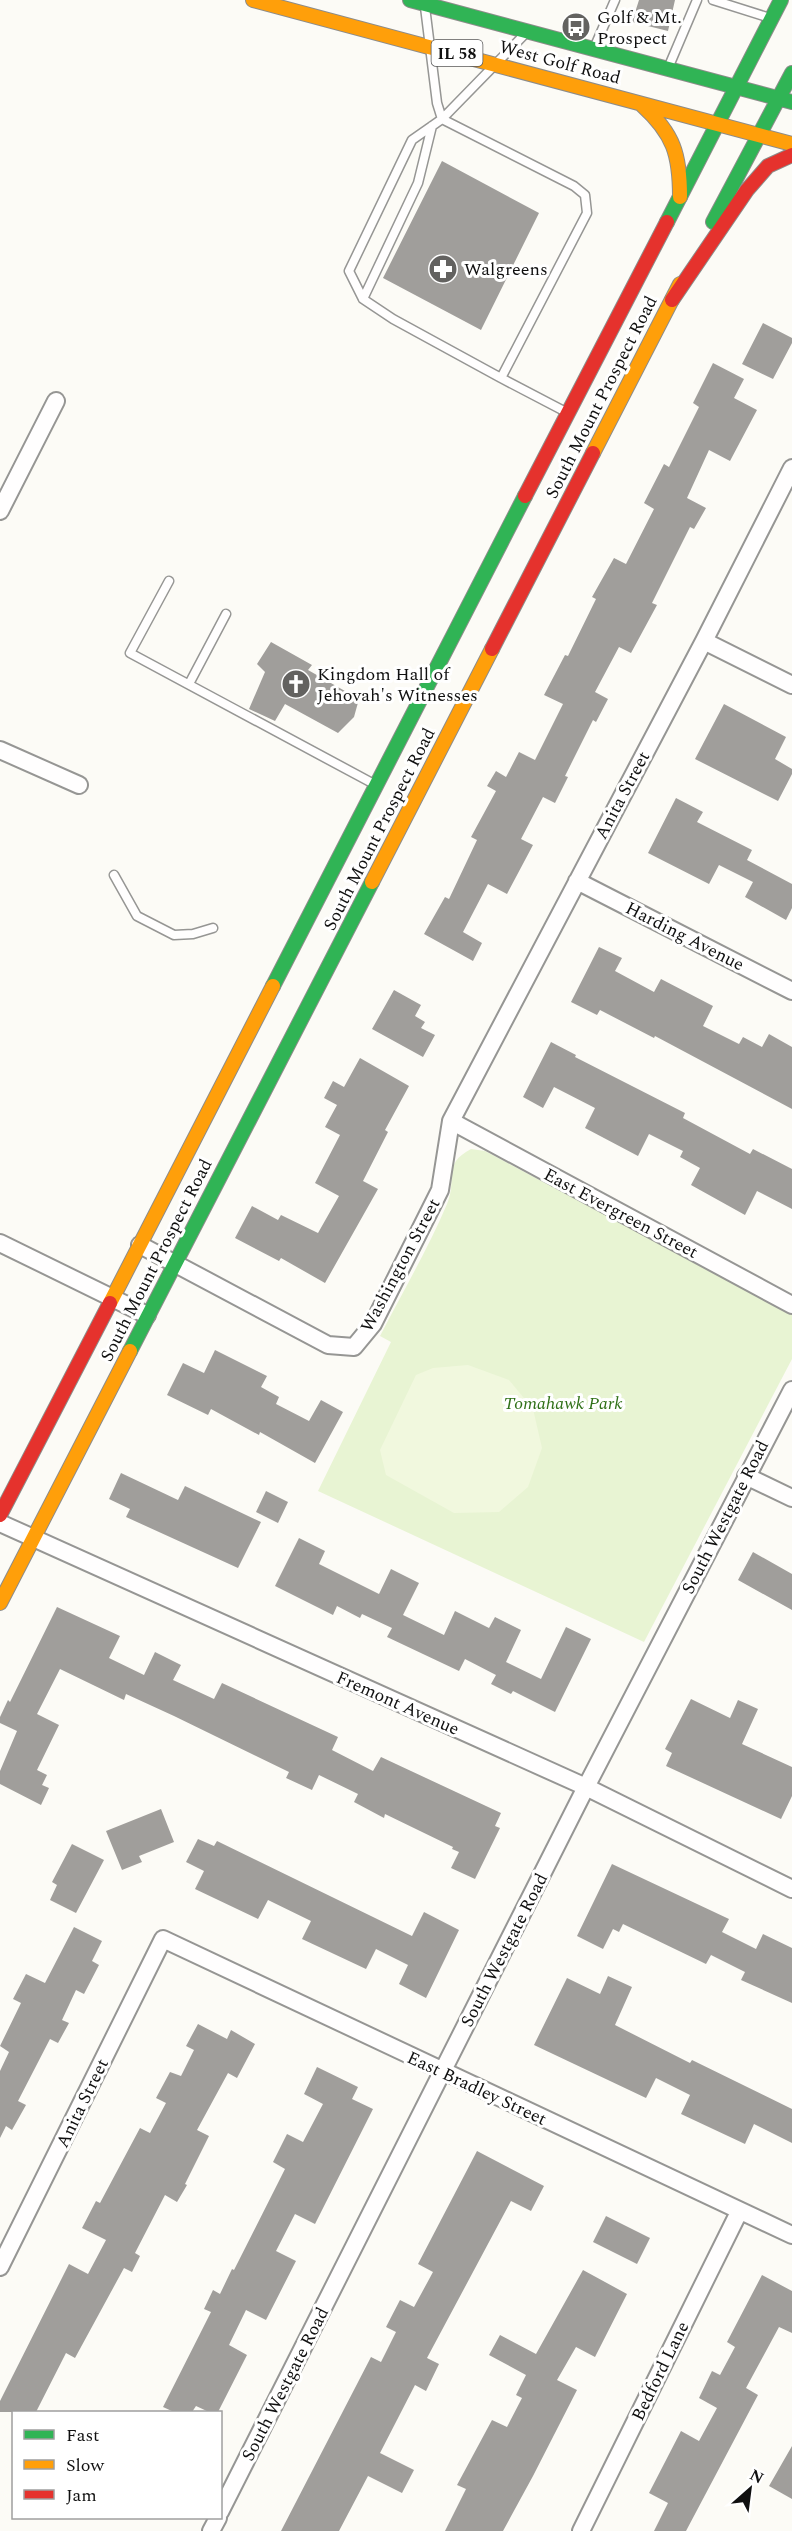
<svg xmlns="http://www.w3.org/2000/svg" width="792" height="2531" font-family="Spectral,serif">
<rect width="100%" height="100%" fill="#fcfbf6"/>
<path fill="#e8f4d3" d="M471 1149 485 1151 792 1314V1359L644 1642 318 1491 391 1342 380 1336C402 1293 428 1249 447 1204 458 1179 441 1165 471 1149Z"/>
<path fill="#f1f8de" d="M468 1365 509 1380 533 1409 542 1448 528 1487 499 1512 454 1513 386 1475 380 1450 416 1375 433 1368Z"/>
<path fill="#a09e9b" d="M639 0H675L668 31 632 22Z
M442 161 539 213 481 330 383 278Z
M763 323 792 338V343L773 379 742 364Z
M713 363 744 379 734 398 757 410 730 461 709 450 687 498 706 508 694 529 690 527 652 603 657 605 631 653 619 647 595 692 608 699 596 722 593 720 565 776 568 777 555 803 543 797 521 839 533 845 507 894 488 884 463 932 482 943 473 961 424 934 445 897 449 899 477 840 471 837 496 791 487 786 496 771 506 777 519 752 535 760 563 704 544 695 565 655 568 656 596 599 592 597 614 558 626 564 654 509 644 503 664 464 669 467 699 407 693 403Z
M271 642 312 665 308 670 359 699 354 717 338 733 285 704 275 721 249 709 265 672 257 664Z
M724 704 786 737 775 759 792 769V774L778 801 695 759Z
M676 798 703 812 697 822 752 850 747 860 792 884V908L786 920 745 897 753 882 719 865 709 884 648 853Z
M599 947 622 958 615 971 654 992 661 979 713 1006 703 1026 739 1044 743 1037 762 1047 769 1034 792 1047V1109L655 1036 654 1038 600 1010 597 1015 571 1002Z
M394 990 421 1005 415 1016 425 1022 421 1028 435 1035 423 1057 372 1029Z
M551 1042 576 1055 575 1057 685 1113 683 1118 750 1154 753 1149 792 1169V1209L757 1191 745 1215 691 1185 700 1168 680 1157 683 1151 649 1134 638 1156 585 1128 595 1108 554 1087 543 1108 523 1097Z
M360 1058 409 1086 385 1130 388 1132 363 1181 378 1189 325 1283 281 1258 279 1261 235 1238 252 1206 278 1220 281 1215 318 1233 339 1196 315 1183 340 1135 325 1127 337 1105 324 1098 333 1081 344 1087Z
M215 1350 267 1376 261 1387 279 1397 276 1404 309 1421 321 1400 343 1412 315 1463 260 1432 259 1435 211 1409 208 1415 167 1395 183 1363 204 1373Z
M121 1473 178 1500 185 1486 261 1522 238 1568 126 1517 130 1509 109 1499Z
M266 1491 288 1502 278 1523 256 1512Z
M299 1538 325 1551 319 1564 379 1594 391 1569 419 1583 403 1615 444 1635 455 1611 489 1628 495 1617 521 1630 506 1662 541 1679 566 1627 591 1639 555 1712 513 1691 511 1694 491 1684 496 1675 465 1659 459 1671 387 1637 392 1628 362 1614 360 1618 337 1606 333 1615 275 1586Z
M753 1552 792 1574V1610L738 1580Z
M57 1607 120 1636 109 1658 144 1675 155 1652 181 1665 173 1680 214 1699 222 1683 338 1737 332 1750 373 1771 381 1757 501 1813 495 1826 500 1828 475 1879 451 1868 459 1852 452 1849 453 1847 385 1814 384 1818 354 1802 358 1794 319 1775 312 1790 286 1778 289 1772 174 1716 126 1694 124 1700 60 1669 37 1714 59 1725 37 1770 47 1775 42 1785 49 1788 41 1805 0 1784V1771L17 1731 0 1723V1717L8 1700 10 1702Z
M691 1699 730 1718 738 1700 758 1709 742 1744 792 1767V1796L781 1819 666 1766 672 1753 665 1749Z
M161 1809 174 1842 139 1856 142 1862 122 1870 106 1831Z
M198 1839 214 1846 217 1841 412 1936 424 1912 459 1930 426 1998 399 1984 408 1965 376 1949 366 1969 302 1939 311 1921 268 1900 258 1919 195 1889 204 1871 186 1862Z
M72 1844 104 1860 76 1913 50 1900 57 1885 52 1882Z
M612 1864 729 1919 722 1932 756 1949 763 1934 792 1948V2003L741 1980 745 1972 711 1955 706 1964 623 1924 619 1932 613 1929 603 1949 577 1936Z
M74 1927 102 1941 92 1961 99 1965 84 1994 76 1990 62 2020 69 2023 58 2043 50 2039 18 2101 26 2105 12 2130 6 2126 0 2138V2071L9 2052 0 2046 21 2003 13 1999 26 1974 45 1983Z
M608 1976 632 1987 615 2025 690 2063 692 2060 792 2109V2143L754 2124 745 2144 681 2114 690 2095 656 2078 646 2098 534 2045 567 1978 600 1994Z
M198 2024 227 2039 231 2030 255 2044 237 2078 228 2073 197 2130 209 2136 185 2184 187 2185 177 2202 165 2195 135 2253 140 2256 132 2272 124 2268 75 2358 66 2353 36 2412H0V2401L69 2264 88 2274 106 2240 82 2228 96 2201 100 2203 140 2128 150 2133 166 2103 156 2098 170 2072 181 2076 194 2050 186 2046Z
M317 2067 358 2087 352 2099 373 2109 315 2224 295 2214 276 2251 296 2261 266 2320 246 2310 229 2345 247 2355 218 2412H209L196 2406 192 2412H174L163 2407 211 2312 204 2309 213 2290 220 2294 232 2269 234 2270 285 2169 273 2162 287 2134 303 2142 323 2104 304 2094Z
M477 2151 544 2186 531 2211 511 2201 427 2358 439 2364 426 2391 415 2385 380 2453 414 2470 402 2493 368 2476 339 2531H281L371 2357 381 2362 396 2332 386 2327 400 2300 414 2307 433 2272 418 2264Z
M606 2216 650 2238 637 2264 593 2242Z
M583 2270 627 2294 595 2357 576 2347 557 2380 577 2390 533 2476 503 2531H445L466 2489 457 2485 492 2420 507 2427 522 2398 516 2395 526 2375 489 2355 500 2335 536 2354Z
M762 2275 792 2291V2333L779 2327 746 2388 758 2395 686 2531H654L668 2503 649 2493 681 2431 699 2441 717 2408 699 2398 712 2371 720 2375 735 2347 727 2342Z
M792 2446V2499L769 2486Z"/>
<g fill="none" stroke-linecap="round" stroke-linejoin="round">
<g stroke="#969694" stroke-width="11">
<path id="lane" d="M713 0 770 18
M425 7 437 103 442 119 523 36
M595 46 615 0
M669 66 697 0
M363 299 418 183 432 126
M501 378 393 319 363 299 349 271 412 140 442 119 574 186 585 195 587 213 501 378 566 412
M169 581 130 653 374 784
M189 684 226 614
M114 875 137 916 174 935 193 934 213 928"/>
</g>
<g stroke="#969694" stroke-width="20">
<path id="street" d="M0 511 56 401
M704 641 792 685
M0 750 79 785
M577 881 792 991
M451 1121 792 1305
M0 1243 147 1315
M140 1245 328 1345 354 1347 373 1324 440 1190 451 1121 704 641 792 468
M746 1476 792 1498
M0 1523 586 1787 792 1889
M0 2267 163 1939 792 2235
M220 2512 586 1787 792 1390
M211 2531 218 2518
M581 2531 739 2212"/>
</g>
<g stroke="#8d8c8a" stroke-width="16">
<path id="fast" d="M410 0 792 102
M667 222 781 0
M713 222 792 73
M273 986 525 496
M130 1351 372 882"/>
</g>
<g stroke="#8d8c8a" stroke-width="16">
<path id="slow" d="M253 0 792 144
M642 105C674 134 680 155 680 197
M593 453 680 284
M372 882 492 649
M110 1303 273 986
M0 1603 130 1351"/>
</g>
<g stroke="#8d8c8a" stroke-width="16">
<path id="jam" d="M672 300 747 190 768 166 792 155
M525 496 667 222
M492 649 593 453
M0 1515 110 1303"/>
</g>
<use href="#lane" stroke="#fffefe" stroke-width="8"/>
<use href="#street" stroke="#fffefe" stroke-width="16"/>
<use href="#fast" stroke="#30b455" stroke-width="14"/>
<use href="#slow" stroke="#ff9f0a" stroke-width="14"/>
<use href="#jam" stroke="#e5322d" stroke-width="14"/>
</g>
<defs>
<g id="bus-disc" transform="scale(1.5)"><circle r="9.5" fill="#636260" stroke="#fff"/><path d="M-5-6H5V4H4V6H2V4H-2V6H-4V4H-5ZM-3.5-4V0h7V-4ZM-3.5 1.2v1.5H-2V1.2ZM2 1.2v1.5H3.5V1.2Z" fill="#fff"/></g>
<g id="pharmacy-disc" transform="scale(1.5)"><circle r="9.5" fill="#636260" stroke="#fff"/><path d="M-2-6h4v4h4v4h-4v4h-4v-4h-4v-4h4Z" fill="#fff"/></g>
<g id="church-disc" transform="scale(1.5)"><circle r="9.5" fill="#636260" stroke="#fff"/><path d="M-1.2-6h2.4v3.5h3.3v2.4h-3.3V6h-2.4V-.1h-3.3v-2.4h3.3Z" fill="#fff"/></g>
</defs>
<g fill-rule="evenodd">
<use href="#bus-disc" x="576" y="27"/>
<use href="#pharmacy-disc" x="443" y="269"/>
<use href="#church-disc" x="296" y="684"/>
</g>
<g text-anchor="middle" stroke-width="6" stroke-linejoin="round" paint-order="stroke">
<rect fill="#fff" stroke="#585858" stroke-width="1.5" x="431.5" y="40" width="51" height="26" rx="4.5"/>
<g font-size="16" font-weight="bold" fill="#101010">
<text x="457" y="59">IL 58</text>
</g>
<g font-size="18" fill="#101010" stroke="#fff" text-anchor="start">
<text x="597" y="23">Golf &amp; Mt.<tspan x="597" dy="21">Prospect</tspan></text>
<text x="464" y="275">Walgreens</text>
<text x="317" y="680">Kingdom Hall of<tspan x="317" dy="21">Jehovah's Witnesses</tspan></text>
</g>
<g font-size="18" fill="#101010" stroke="#fff">
<text transform="translate(560 62) rotate(15)" y="6">West Golf Road</text>
<text transform="translate(601 397) rotate(-63)" y="6">South Mount Prospect Road</text>
<text transform="translate(622 795) rotate(-62)" y="6">Anita Street</text>
<text transform="translate(379 829) rotate(-63)" y="6">South Mount Prospect Road</text>
<text transform="translate(685 936) rotate(27)" y="6">Harding Avenue</text>
<text transform="translate(621 1213) rotate(28)" y="6">East Evergreen Street</text>
<text transform="translate(156 1260) rotate(-63)" y="6">South Mount Prospect Road</text>
<text transform="translate(400 1265) rotate(-62)" y="6">Washington Street</text>
<text transform="translate(725 1517) rotate(-63)" y="6">South Westgate Road</text>
<text transform="translate(398 1703) rotate(24)" y="6">Fremont Avenue</text>
<text transform="translate(504 1950) rotate(-63)" y="6">South Westgate Road</text>
<text transform="translate(477 2088) rotate(25)" y="6">East Bradley Street</text>
<text transform="translate(82 2103) rotate(-64)" y="6">Anita Street</text>
<text transform="translate(660 2371) rotate(-64)" y="6">Bedford Lane</text>
<text transform="translate(285 2384) rotate(-63)" y="6">South Westgate Road</text>
</g>
<g font-size="18" font-style="italic" fill="#2f7017" stroke="#fff">
<text x="563" y="1409">Tomahawk Park</text>
</g>
</g>
<rect x="12" y="2411" width="210" height="108" fill="#ffffff" stroke="#9f9f9f" stroke-width="1.5"/>
<rect x="24" y="2430" width="30" height="9" fill="#30b455" stroke="#9f9f9f" stroke-width="1.5"/>
<text x="66" y="2441" font-size="18" fill="#101010">Fast</text>
<rect x="24" y="2460" width="30" height="9" fill="#ff9f0a" stroke="#9f9f9f" stroke-width="1.5"/>
<text x="66" y="2471" font-size="18" fill="#101010">Slow</text>
<rect x="24" y="2490" width="30" height="9" fill="#e5322d" stroke="#9f9f9f" stroke-width="1.5"/>
<text x="66" y="2501" font-size="18" fill="#101010">Jam</text>
<g transform="translate(750 2489) rotate(28)" stroke="#ffffff" stroke-width="4.5" paint-order="stroke">
<path d="M0-4.5L10 22L0 15L-10 22Z" fill="#101010"/>
<text y="-9" font-size="16" font-weight="bold" text-anchor="middle" fill="#101010">N</text>
</g>
</svg>
